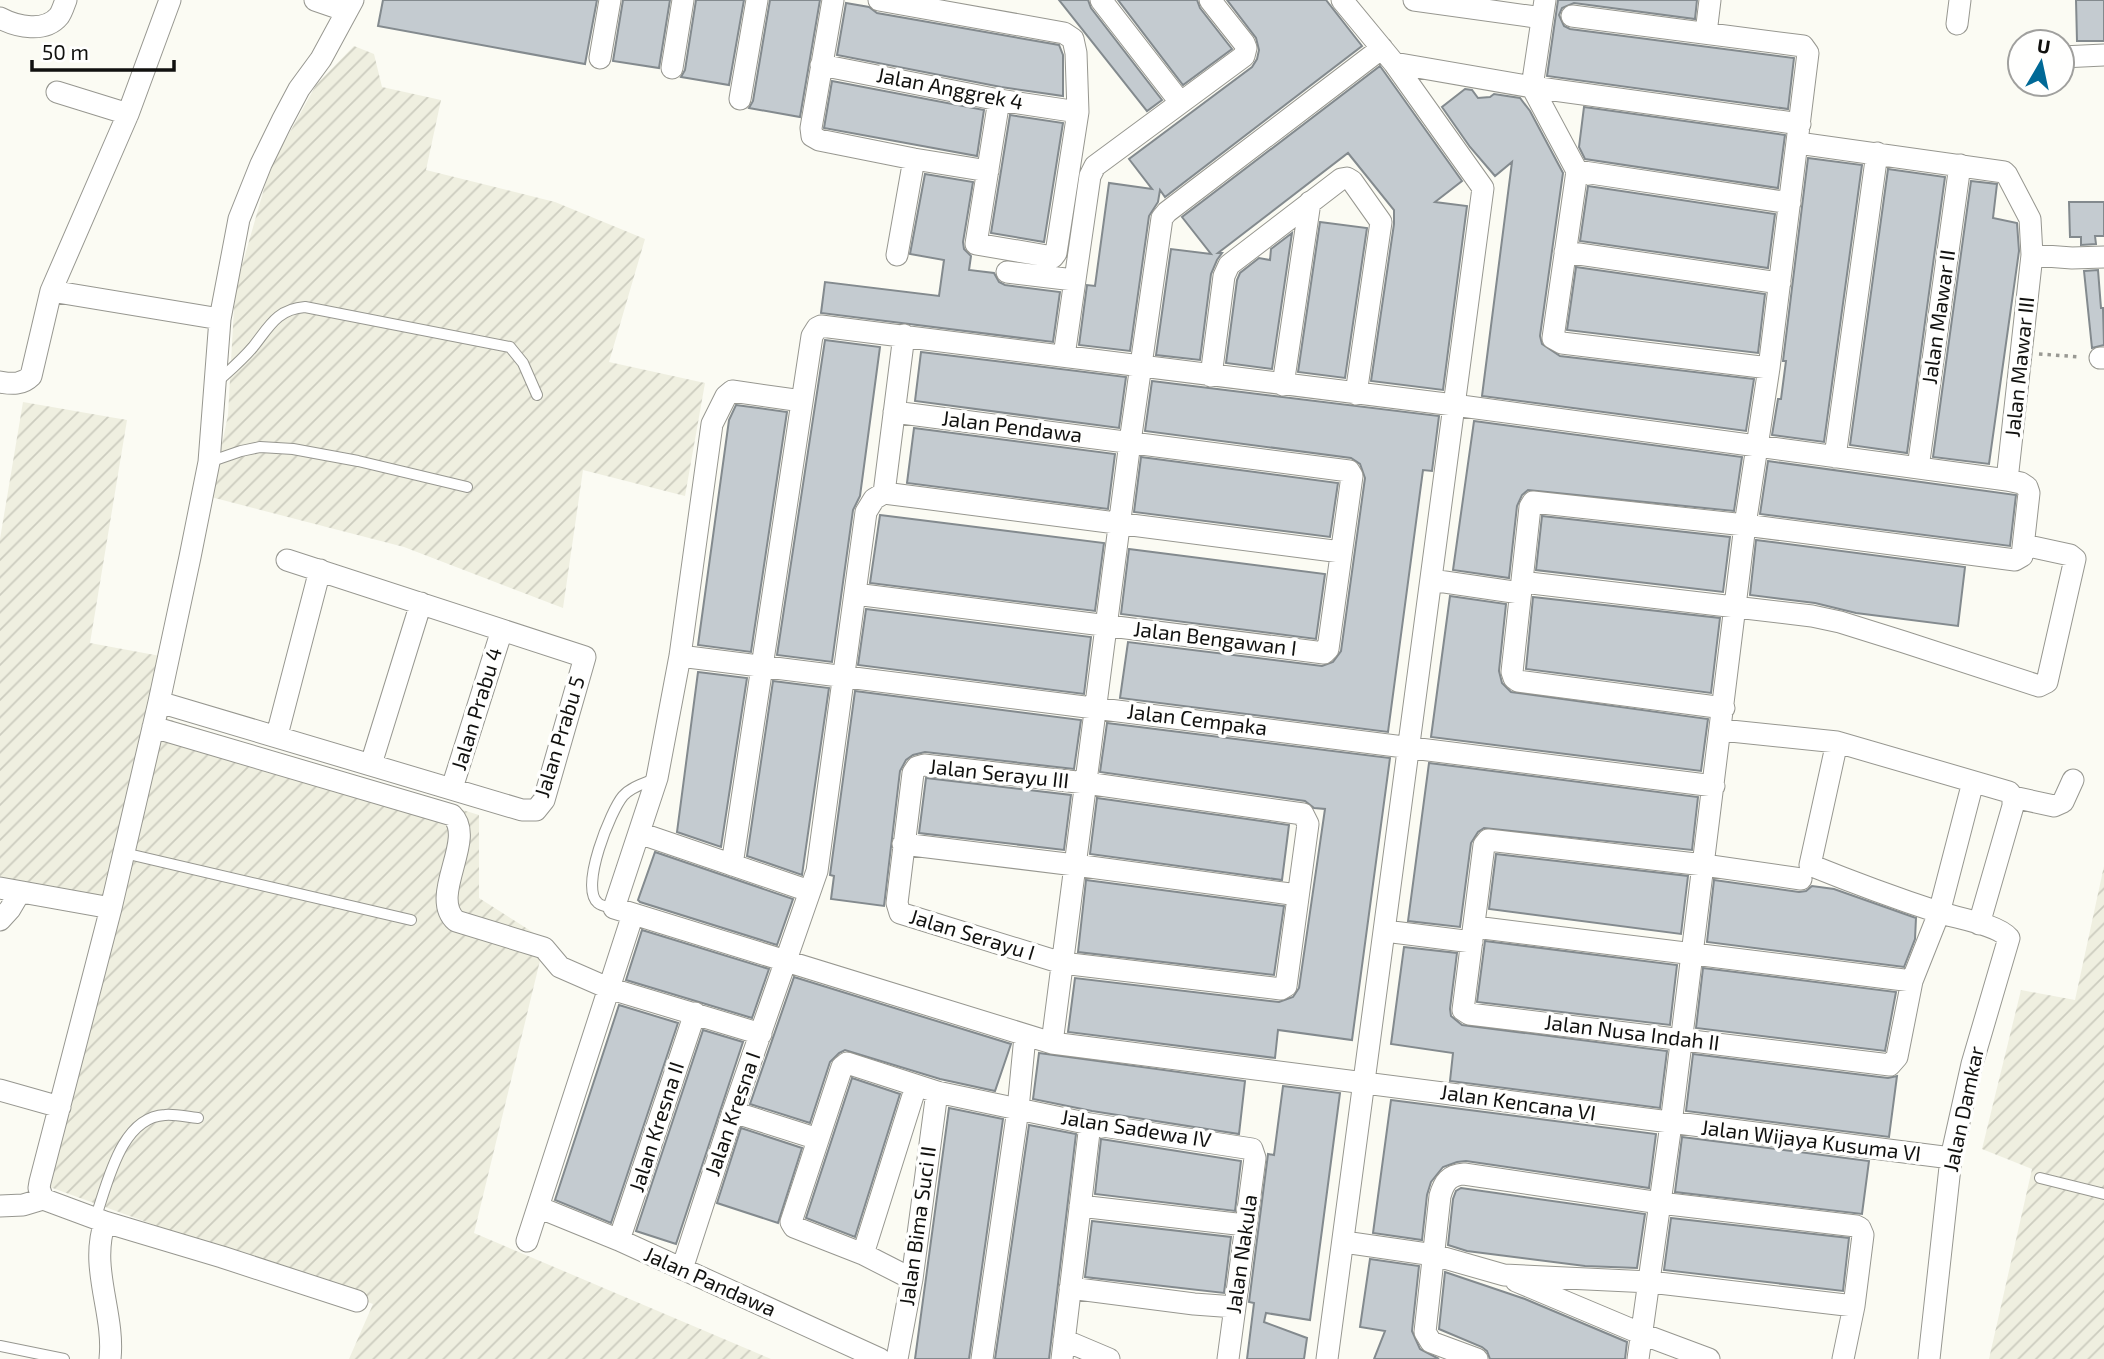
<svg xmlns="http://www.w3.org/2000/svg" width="2104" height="1359" font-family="'Exo 2',sans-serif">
<defs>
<pattern id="industrial-furrows" width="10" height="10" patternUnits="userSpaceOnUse" patternTransform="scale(1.75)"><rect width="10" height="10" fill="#efefe0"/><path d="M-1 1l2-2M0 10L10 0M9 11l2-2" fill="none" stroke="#ccccbf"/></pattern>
</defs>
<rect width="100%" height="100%" fill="#fbfbf3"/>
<path fill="url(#industrial-furrows)" d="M354 46 374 54 382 87 441 100 426 170 555 202 645 239 609 362 705 383 685 496 583 470 563 608 404 547 211 497 228 415 235 290 270 168 316 85Z
M23 402 127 420 90 643 171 658 168 719 479 815V898L545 940 474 1233 771 1359H349L373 1304 47 1186 120 904 0 881V539Z
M2104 866V1359H1989L2032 1169 1982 1149 2021 990 2075 1000Z"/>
<path fill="#c4cbd0" stroke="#838a8e" stroke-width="2" d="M383 0H597L585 64 378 26Z
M623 0H670L659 68 613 61Z
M696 0H744L729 85 681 77 685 70Z
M770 0H820L800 117 749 108 753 101Z
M1059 0H1088L1091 8 1162 100 1147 111Z
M1118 0H1197L1200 8 1232 49 1183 85Z
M1227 0H1326L1362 46 1165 197 1160 190 1158 202 1149 216 1130 351 1079 345 1087 285 1095 286 1109 183 1152 189 1129 159 1252 67 1257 59 1259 50 1256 38Z
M1558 0H1697L1695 19 1574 3 1562 8 1559 15 1564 26 1570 29 1794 58 1788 109 1547 76Z
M2076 0H2104V41H2077Z
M846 3 869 7 877 13 1059 45 1063 55V96L1001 87 837 55Z
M1380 66 1462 181 1435 202 1467 206 1443 390 1371 381 1394 224V210L1348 153 1218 253H1222L1217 260 1211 274 1200 360 1156 355 1171 249 1211 254 1182 217Z
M832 81 984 110 977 156 824 128Z
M1465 89 1472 90 1478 98 1490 97 1494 94 1520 98 1530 111 1563 173 1540 336 1542 344 1560 356 1754 379 1746 431 1482 396 1512 162 1495 176 1470 147 1442 107Z
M1584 107 1785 135 1778 188 1585 159 1579 147Z
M1010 115 1063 123 1044 242 991 233Z
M1808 158 1862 165 1824 442 1772 435 1778 399H1781L1786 361H1783Z
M1888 169 1945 177 1907 453 1850 445Z
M925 174 973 182 963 242 964 249 971 256 969 270 994 273 999 282 1005 285 1060 292 1053 342 821 313 825 282 939 296 944 260 910 254Z
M1971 181 1997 184 1993 218 2017 223 2019 251 1989 464 1933 457Z
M1588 186 1775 214 1768 268 1580 241Z
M2069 202H2104V236H2095L2096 244 2081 245V237H2070Z
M1320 222 1367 228 1345 378 1298 372Z
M1292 233 1272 369 1226 363 1237 280 1240 273 1259 258 1270 260 1271 249Z
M1576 267 1765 294 1758 353 1567 330Z
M2098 270 2101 308H2103L2104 345 2092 348 2084 271Z
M825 340 880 347 860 496 853 510 832 662 777 655Z
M921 352 1126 377 1119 428 915 401Z
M1152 381 1439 416 1432 471 1423 470 1388 732 1120 698 1128 642 1322 666 1333 662 1341 651 1365 478 1360 464 1351 458 1145 431Z
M736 405 787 412 751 652 698 645 729 420Z
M1474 421 1742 457 1734 511 1528 490 1522 495 1517 506 1509 578 1453 570Z
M914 428 1115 454 1108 509 907 483Z
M1141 457 1338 483 1330 537 1134 512Z
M1768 461 2016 495 2010 546 1760 514Z
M880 515 1104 543 1095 611 870 583Z
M1542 516 1730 537 1723 592 1536 570Z
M1756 540 1965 567 1958 626 1856 613 1815 603 1750 595Z
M1129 549 1325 574 1316 639 1121 614Z
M1450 596 1506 604 1499 671 1502 683 1511 692 1708 719 1701 771 1431 737Z
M1533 597 1720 618 1711 693 1526 669Z
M866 609 1091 637 1084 694 858 665Z
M698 672 747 678 721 847 677 832Z
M773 681 829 688 802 875 747 856Z
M855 691 1081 720 1074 769 925 752 913 755 906 760 900 771 884 906 831 899 834 876 830 875Z
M1107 723 1390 758 1352 1040 1278 1030 1275 1058 1068 1032 1075 978 1279 1002 1293 997 1299 988 1325 809 1314 808 1305 801 1100 772Z
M1429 763 1698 797 1692 850 1484 828 1478 832 1471 843 1460 927 1408 921Z
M926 778 1071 795 1064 850 919 833Z
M1097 798 1289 825 1282 880 1090 854Z
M655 852 793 899 777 945 640 902 638 900Z
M1496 854 1688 876 1681 934 1489 909Z
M1086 880 1284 906 1274 975 1078 952Z
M1714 880 1799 892 1806 891 1812 886 1834 889 1916 918 1915 939 1904 967 1707 942Z
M642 930 769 969 752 1018 626 980Z
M1485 941 1677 965 1670 1025 1477 1002Z
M1404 947 1457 953 1450 1009 1451 1016 1462 1025 1667 1051 1660 1108 1450 1081 1453 1053 1391 1044Z
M1703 968 1896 992 1885 1051 1696 1028Z
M794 977 1011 1044 995 1091 940 1079 845 1050 839 1053 830 1062 810 1123 750 1104Z
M619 1005 678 1023 611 1223 555 1200Z
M703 1030 743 1042 676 1244 636 1231Z
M1039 1053 1245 1081 1239 1134 1092 1111 1033 1099Z
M1693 1054 1888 1078 1897 1076 1889 1137 1686 1111Z
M852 1078 900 1094 855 1237 806 1218Z
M1283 1086 1340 1093 1322 1230 1310 1320 1266 1313 1264 1322 1307 1338 1304 1359H1247L1254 1303 1249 1302 1268 1154 1274 1155Z
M1391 1100 1656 1134 1649 1188 1466 1161 1457 1162 1443 1167 1431 1182 1427 1195 1422 1240 1373 1233Z
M949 1108 1003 1119 969 1359H915Z
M1029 1125 1076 1134 1049 1359H995Z
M741 1128 802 1148 778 1223 717 1203Z
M1682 1137 1869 1161 1862 1214 1675 1192Z
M1101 1139 1241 1161 1235 1211 1095 1194Z
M1461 1188 1645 1214 1637 1268 1585 1266 1467 1251 1448 1245 1453 1199 1456 1191Z
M1671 1218 1849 1238 1843 1291 1664 1270Z
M1092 1221 1231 1237 1224 1293 1085 1277Z
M1370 1259 1419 1266 1412 1331 1420 1349 1439 1359H1374L1385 1331 1360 1327Z
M1445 1272 1525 1299 1627 1342 1625 1359H1490L1487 1351 1482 1347 1439 1329Z"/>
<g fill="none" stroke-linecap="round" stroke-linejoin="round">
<g stroke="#979790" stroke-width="12">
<path id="lane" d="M216 383C229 371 242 360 253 347 269 327 277 309 305 307L510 347 523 363 537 395
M209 462 241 451 260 447 293 449 358 461 467 487
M124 853 411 920
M614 908C609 907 601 906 598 903 579 888 611 810 623 796 632 786 646 783 657 778
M2040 1178 2104 1194
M95 1219C107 1186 120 1117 165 1115 175 1114 187 1117 198 1118
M0 1346 64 1359"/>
</g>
<g stroke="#979790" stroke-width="23">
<path id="street" d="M315 0 347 11
M833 0 811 128 812 136 819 140 914 159 988 171
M879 0 1064 33 1073 39 1076 53 1078 112 1056 253 1053 257 976 244 999 100
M1101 0 1180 102
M1414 0 1542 18
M1545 0 1532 87 1577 171 1553 338 1562 343 1769 368
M1572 16 1803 46 1808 53 1769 368 1745 525 1671 1124 1638 1359
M0 18C17 27 45 33 59 16 62 12 64 5 66 0
M1957 24 1960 0
M1706 33 1710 0
M2062 57 2104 55
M600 58 610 0
M1394 63 1532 87 1800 124
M821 65 999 100 1078 112
M672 68 683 0
M57 92 128 114
M740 99 757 0
M1798 143 2004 172 2007 175 2030 219 2032 255 2007 480
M1577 171 1790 203
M1565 252 1780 283
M897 255 914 159
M2032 255 2072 258 2104 257
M1007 272 1074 280
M51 291 220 319
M1064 356 1090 176 1095 166 1244 56 1246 48 1244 43 1210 0
M2100 358H2104
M1211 376 1224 276 1229 265 1341 179 1347 178 1352 181 1381 222 1356 394
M0 382C12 384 22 385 31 376L51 291 128 114 170 0
M1283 385 1310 202
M802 401 732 391 726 396 712 424 680 656 657 778 614 908 1052 1043 1951 1158
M1835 457 1877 153
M1918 468 1960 165
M884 493 904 335
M1431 580 1520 593
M1522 582 1812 616 1840 622 1904 642 2039 686 2047 682 2075 559 2070 555 2024 545
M855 594 1324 653 1328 649 1352 476 1349 471 894 412
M680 656 1714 786
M159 702 522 810H536L544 800 585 657 287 560
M153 727 452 815C477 839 428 896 456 921L544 948 560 967 608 988 761 1034
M1721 730 1837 742 2009 792 2013 797 2054 806 2063 802 2073 780
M277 735 320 570
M1837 742 1810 865C1852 882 1895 898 1938 912 1956 918 1997 924 2009 938L1972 1064 1951 1158 1929 1359
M371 764 421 603
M924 765 1086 783 1303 814 1308 824 1286 986 1281 989 1062 963 900 913 897 903 913 773 917 767Z
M452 788 502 630
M639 833 809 891
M903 844 1075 865 1298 895
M732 865 812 336 817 328 821 326 1454 405 2007 480 2021 483 2027 487 2029 493 2022 556 2015 560 1745 525 1533 502 1530 507 1512 672 1514 678 1518 681 1724 708
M1801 879 1704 865 1488 840 1484 845 1463 1010 1469 1014 1890 1065 1897 1057 1912 981 1939 913 1973 782
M0 888 111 908
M0 920 10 909 20 892
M1979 924 2013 806V797
M1475 927 1912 981
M1385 931 1472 942
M1052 1043 1130 442 1162 218 1167 212 1382 48
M0 1090 60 1107
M733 1112 818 1139
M0 1206 23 1205 43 1199
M1080 1206 1245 1225
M538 1207 619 1240 880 1359
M105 1222 222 1257 357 1301
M619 1240 695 1013
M527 1241 633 914
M1344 1242 1434 1255 1504 1275 1650 1282 1854 1306
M863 1254 916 1086
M682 1269 733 1112 817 871 866 512 874 499 884 493 1341 552
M912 1279 863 1254 794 1227 791 1222 842 1067 847 1063 937 1092 1018 1109 1090 1124 1252 1149 1255 1158 1228 1359
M1516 1281 1642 1334 1709 1359
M1070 1288 1194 1304 1235 1307
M1064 1340 1109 1359
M110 1359C115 1313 89 1268 105 1222L43 1199 39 1188 40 1182 111 908 159 702 190 557 209 462 220 319 239 219 261 164 282 121 299 89 321 59 353 0
M897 1359 912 1279 937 1092
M982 1359 1018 1109 1025 1036
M1062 1359 1090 1124
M1327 1359 1483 188 1394 63 1342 0
M1477 1359 1431 1342 1425 1332 1440 1196C1444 1182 1449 1175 1464 1174L1660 1203 1856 1226 1860 1228 1863 1235 1854 1306 1843 1359"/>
</g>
<path stroke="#999993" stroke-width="3.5" stroke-dasharray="3.5 5" stroke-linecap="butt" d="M2039 354 2080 357"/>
<use href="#lane" stroke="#fff" stroke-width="10"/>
<use href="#street" stroke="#fff" stroke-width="21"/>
</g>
<g text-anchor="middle" stroke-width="7" stroke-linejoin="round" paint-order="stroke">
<g font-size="21" fill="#11110f" stroke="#fffffe">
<text transform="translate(950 89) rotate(11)" y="7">Jalan Anggrek 4</text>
<text transform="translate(1939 317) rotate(-82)" y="7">Jalan Mawar II</text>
<text transform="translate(2020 367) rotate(-84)" y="7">Jalan Mawar III</text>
<text transform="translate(1012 427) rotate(7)" y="7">Jalan Pendawa</text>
<text transform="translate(1215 639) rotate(7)" y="7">Jalan Bengawan I</text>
<text transform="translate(477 709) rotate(-73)" y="7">Jalan Prabu 4</text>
<text transform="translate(1197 720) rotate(7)" y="7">Jalan Cempaka</text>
<text transform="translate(560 737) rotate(-73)" y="7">Jalan Prabu 5</text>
<text transform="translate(999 774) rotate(6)" y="7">Jalan Serayu III</text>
<text transform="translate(972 935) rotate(17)" y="7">Jalan Serayu I</text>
<text transform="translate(1632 1033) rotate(7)" y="7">Jalan Nusa Indah II</text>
<text transform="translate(1518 1103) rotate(8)" y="7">Jalan Kencana VI</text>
<text transform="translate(1964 1109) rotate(-78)" y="7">Jalan Damkar</text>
<text transform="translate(733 1114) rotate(-71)" y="7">Jalan Kresna I</text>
<text transform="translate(657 1127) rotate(-72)" y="7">Jalan Kresna II</text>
<text transform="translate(1136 1129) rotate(9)" y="7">Jalan Sadewa IV</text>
<text transform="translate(1811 1141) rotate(7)" y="7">Jalan Wijaya Kusuma VI</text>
<text transform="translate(918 1226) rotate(-82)" y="7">Jalan Bima Suci II</text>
<text transform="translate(1242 1254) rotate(-82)" y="7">Jalan Nakula</text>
<text transform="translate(710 1282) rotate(24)" y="7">Jalan Pandawa</text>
</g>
</g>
<g transform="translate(2041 63) rotate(9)"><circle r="33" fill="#fffffe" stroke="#a0a09e" stroke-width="2"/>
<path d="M0-5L12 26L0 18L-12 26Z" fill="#006996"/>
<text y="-10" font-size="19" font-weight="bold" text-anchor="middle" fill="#11110f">U</text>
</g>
<path d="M32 60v10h142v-10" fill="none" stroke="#11110f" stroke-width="3.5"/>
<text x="42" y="60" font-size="21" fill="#11110f" stroke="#fffffe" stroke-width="5" paint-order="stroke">50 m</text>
</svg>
